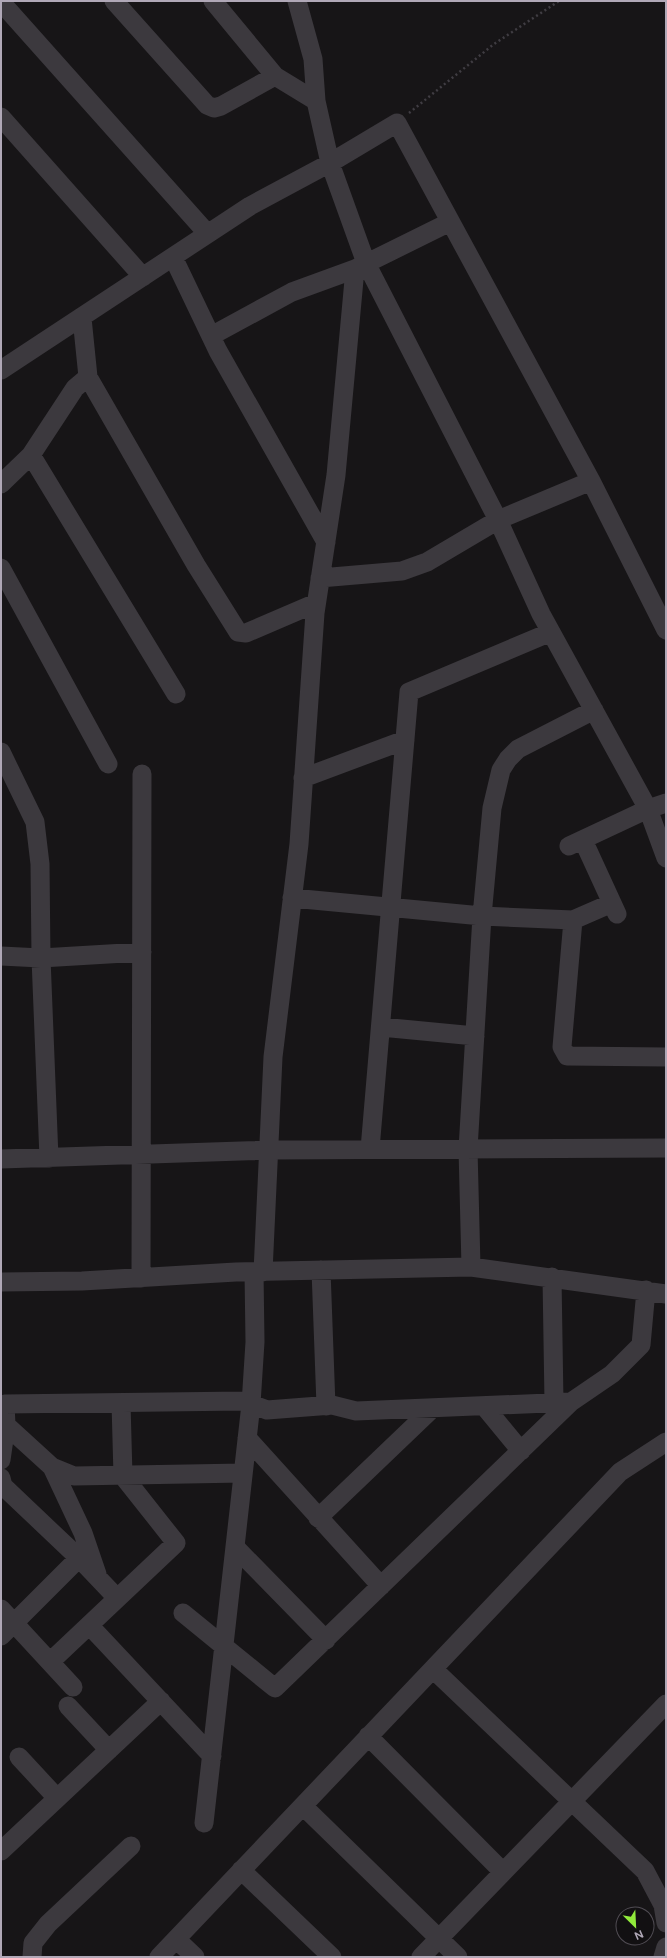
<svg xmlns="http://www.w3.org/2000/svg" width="667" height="1958" font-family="Figtree,sans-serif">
<rect width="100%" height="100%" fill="#171517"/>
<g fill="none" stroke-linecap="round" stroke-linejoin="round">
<path stroke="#403d43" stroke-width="2.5" stroke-dasharray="2 3" stroke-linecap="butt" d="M409 113 494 44 559 1"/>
<path stroke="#3c393e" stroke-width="19" d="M114 1 207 105 214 108 221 106 275 76
M213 1 275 76 316 101
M297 1 313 59 316 101 330 163 366 263 498 520 541 614 648 809 666 858
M1 2 207 233
M1 117 143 277
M173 257 218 351 326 542
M82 318 88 377 196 565 238 632 246 633 316 603
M211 336 292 292 355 269
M1 370 250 206 330 163 397 123 591 481 666 630
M31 455 176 694
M1 484 31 455 75 388 88 377
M1 568 108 764
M320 578 402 571 427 562 498 520 591 481
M1 752 35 822 40 864 41 958 49 1158
M303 778 405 740
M583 840 617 914
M569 846 648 809 666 803
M292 898 482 916 573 920 612 903
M573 920 562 1047 567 1056 666 1057
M1 956 41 958 142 952
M381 1027 475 1036
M370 1149 409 692 551 632
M1 1159 269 1150 666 1148
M471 1267 468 1149 482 916 492 808 501 770 508 759 518 749 594 710
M321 1270 326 1406
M263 1272 273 1057 299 844 315 613 336 475 355 269 450 222
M552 1277 554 1403
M141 1278 142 774
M1 1282 82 1281 236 1272 471 1267 666 1294
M484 1406 521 1451
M247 1438 381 1586
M1 1460 6 1425
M52 1467 83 1533 97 1574
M243 1473 74 1476 52 1467 6 1425 5 1404 243 1401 267 1410 332 1405 356 1411 571 1402 612 1374 641 1345 646 1290
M1 1478 3 1486 79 1558 117 1598
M318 1518 433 1408
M235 1547 326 1640
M1 1609 73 1687
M183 1613 275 1688 571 1402
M89 1625 212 1756
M1 1636 79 1558
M50 1662 176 1543 123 1476 121 1403
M433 1669 645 1871 663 1905 666 1923
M68 1706 109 1750
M368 1736 503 1872
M19 1757 57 1798
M303 1806 458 1957
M204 1823 251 1404 255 1342 254 1272
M1 1851 161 1701
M241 1870 332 1957
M176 1939 195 1957
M32 1957 33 1943 48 1924 131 1846
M159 1957 620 1472 666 1442
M421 1957 666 1704
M663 1957 666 1947"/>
</g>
<rect width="667" height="1958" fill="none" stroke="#b0a8b7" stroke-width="4"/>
<g transform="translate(635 1926) rotate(156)"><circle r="19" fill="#121012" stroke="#514d54"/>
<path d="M0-3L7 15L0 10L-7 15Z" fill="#91ea3b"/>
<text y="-6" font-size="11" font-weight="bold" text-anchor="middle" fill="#b0a8b7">N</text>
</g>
</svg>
